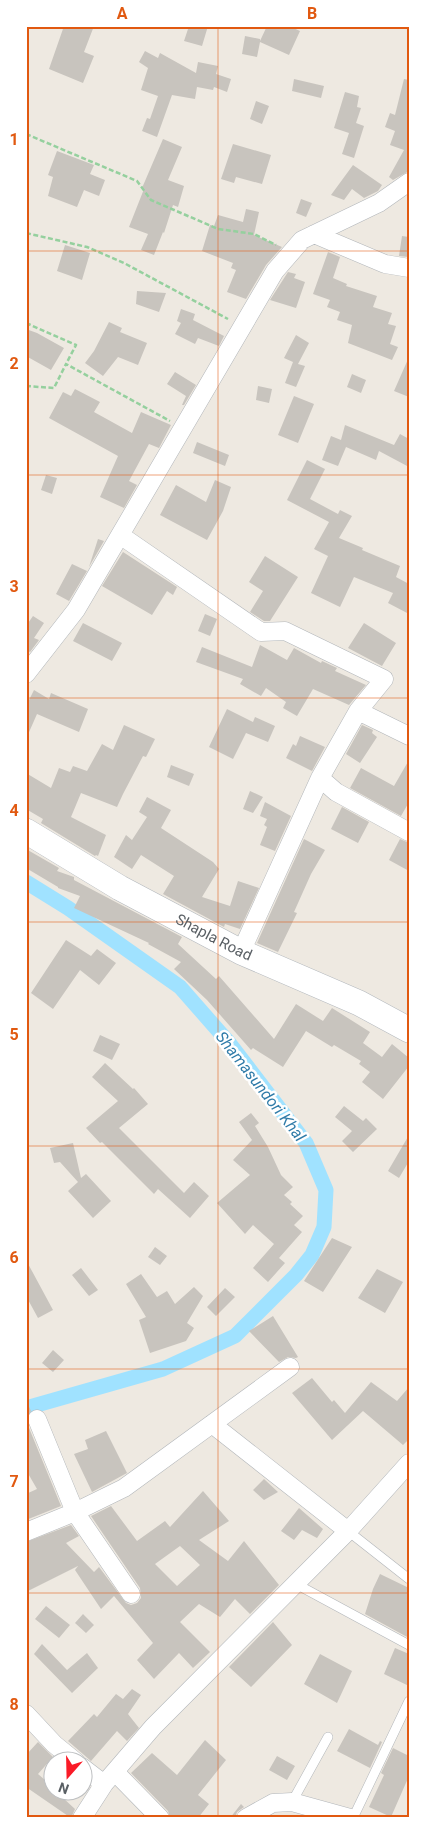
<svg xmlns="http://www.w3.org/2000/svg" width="435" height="1844" font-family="Roboto,sans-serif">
<rect width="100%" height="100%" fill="#eee9e1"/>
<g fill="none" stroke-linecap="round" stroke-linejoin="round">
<path stroke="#a0e2ff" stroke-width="15" d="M26 882 68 908 180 987 230 1044 306 1143 326 1190 324 1227 312 1255 296 1275 235 1336 163 1369 26 1408"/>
</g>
<path fill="#c8c4be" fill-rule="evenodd" d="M64 26H94L84 52 94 56 83 83 49 69Z
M189 26H208L202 46 184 41Z
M267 26H289L300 31 289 55 260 42 257 57 242 54 245 36 260 39V41Z
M145 51 158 58 160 53 196 73 198 62 218 66 216 74 231 79 227 92 214 87 213 90 197 87 195 99 172 95 157 137 142 131 147 118 150 119 158 96 141 90 148 68 139 62Z
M294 79 324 86 321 98 292 91Z
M404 79 409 80V171L393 180 389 177 404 150 390 145 395 131 385 127 390 113 395 115Z
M345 92 359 96 357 107 361 108 356 123 364 126 354 158 342 154 349 133 334 128Z
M256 101 269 106 262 124 250 119Z
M163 139 182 147 168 180 184 186 178 207 173 205 164 233 163 232 154 255 141 250 148 234 129 227 144 189 142 188Z
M233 144 271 155 262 184 236 177 234 183 221 179Z
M57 151 94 165 90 174 105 180 99 196 84 190 77 207 48 196 53 177 48 175Z
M353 165 382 185 378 191 364 198 352 189 344 200 331 195Z
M301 199 312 203 306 217 296 213Z
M246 209 259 212 254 235 282 247 266 265 246 299 227 292 236 270 231 268 233 263 202 251 210 225 214 226 218 215 243 222Z
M402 236 409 237V257L399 256Z
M65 245 90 253 82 280 57 271Z
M328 252 340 257 333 278 347 284 346 286 377 296 373 307 392 313 388 324 396 326 390 344 398 347 392 360 348 343 352 325 337 320 340 312 327 307 330 300 313 294Z
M288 272 296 274 294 278 305 282 296 308 270 300Z
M137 291 166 293 159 312 136 304Z
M181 309 195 314 193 320 224 336 219 346 198 338 195 344 175 334 181 323 177 321Z
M109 322 122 328 120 332 147 343 138 365 118 357 103 376 85 363 94 351Z
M26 329 37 333 64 348 51 370 26 356Z
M296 335 309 343 298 364 305 366 296 387 285 383 293 362 284 358Z
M409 357V397L394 391Z
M175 372 196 385 184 405H182L186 396 167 384Z
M352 374 366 380 361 393 347 387Z
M258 386 272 389 269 403 256 400Z
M75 389 100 402 94 412 132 433 141 412 171 425 159 448 149 444 129 481 137 485 124 508 100 497 118 456 49 418 63 392 71 396Z
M294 396 314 404 298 443 278 435Z
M345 425 394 445 400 434 409 439V467L379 451 376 460 346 447 338 466 322 460 331 436 341 440Z
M197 442 229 455 225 466 193 453Z
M307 460 325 469 310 499 338 514 340 510 352 516 339 538 363 548 362 550 400 566 396 577 409 584V614L388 603 393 593 354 577 340 607 311 593 328 556 314 549 329 522 287 500Z
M46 475 57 478 52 494 41 490Z
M215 480 231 487 223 511 207 540 160 515 176 485 206 502Z
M98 539 104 541 89 567Z
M123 552 177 587 173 595 167 591 152 615 102 586Z
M265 556 298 577 270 621H264L250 612 263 591 249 582Z
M72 564 87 571 69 601 56 594Z
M205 614 217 619 210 636 198 631Z
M33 616 44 623 34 638 39 640 30 652 26 650V626Z
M83 623 122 643 112 661 73 641Z
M364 623 396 643 382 666 348 648Z
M260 645 287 660 294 648 321 663 322 661 337 668 335 671 366 685 349 705 313 689 297 716 283 708 286 702 266 688 261 696 240 684 243 679 196 662 202 647 252 667Z
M34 690 49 699 51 693 88 709 79 732 37 714 26 739V699L29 700Z
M227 709 253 722 255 717 275 726 268 742 246 733 233 759 209 747Z
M124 725 155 739 146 757 143 756 123 794 117 807 81 793 71 817 106 835 98 856 96 855 95 856 41 823 43 819 26 809V773L51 788 59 768 70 772 73 766 87 771 102 744 113 750Z
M362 725 373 730 372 733 377 737 360 763 346 754Z
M300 736 325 747 312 771 286 758 293 744 296 746Z
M409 760V802L401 816 350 788 361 768 394 786Z
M171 765 194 774 189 786 167 777Z
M250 791 263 797 253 813 243 809Z
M147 797 171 810 161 828 213 862 219 869 202 897 230 906 238 881 259 888 240 929 225 924 224 927 163 894 174 876 141 855 132 869 114 857 126 835 132 840 147 817 139 812Z
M265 802 291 816 275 851 260 845 267 827 264 825 267 819 260 816Z
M342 807 369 822 358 843 331 829Z
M304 839 325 850 311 874 294 912 297 913 278 952 257 943Z
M400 839 409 843V871L389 860Z
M26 849 59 868 57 871 74 877V880L182 937 178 944 216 979 219 976 274 1039 296 1004 323 1021 332 1008 370 1032 363 1043 382 1057 392 1044 409 1058V1066L383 1099 362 1082 370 1072 359 1064 361 1061 334 1045 332 1047 306 1031 283 1067 253 1048 251 1050 207 1000 174 969 181 962 148 944 149 943 74 908 80 896 58 888V887L26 868Z
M66 940 91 956 97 949 116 963 99 985 80 970 53 1009 31 993Z
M100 1035 120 1044 112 1060 93 1051Z
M105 1063 133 1089 134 1088 148 1104 119 1128 184 1193 194 1182 209 1196 190 1218 158 1189 154 1194 102 1142 100 1143 86 1128 118 1101 92 1077Z
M344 1106 363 1121 366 1118 377 1129 353 1152 342 1141 352 1131 335 1117Z
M251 1113 259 1123 255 1126 268 1147 281 1175 293 1187 284 1195 292 1202 290 1204 303 1216 294 1225 302 1232 279 1258 285 1263 268 1282 253 1268 274 1244 253 1225 245 1234 217 1203 250 1175 233 1160 252 1140 239 1122Z
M409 1135V1161L399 1178 388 1171Z
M73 1143 81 1178 86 1174 111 1201 93 1218 68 1191 78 1182 60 1162 54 1163 50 1148Z
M332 1238 352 1247 323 1292 304 1281Z
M155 1247 167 1256 160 1265 148 1257Z
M26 1260 53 1310 38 1318 26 1296Z
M81 1268 98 1290 89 1296 72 1275Z
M377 1269 403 1282 385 1313 358 1298Z
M141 1274 157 1297 167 1291 175 1304 194 1287 203 1296 187 1323 194 1328 186 1341 150 1353 139 1320 146 1317 126 1284Z
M225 1288 235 1297 216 1316 207 1307Z
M273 1316 298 1357 296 1358 288 1357 279 1362 249 1331Z
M53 1350 64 1360 53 1372 42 1363Z
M312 1378 332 1402 334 1400 345 1413 371 1382 397 1401 409 1387V1439L403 1445 363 1411 332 1440 292 1393Z
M26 1400 31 1411 27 1417V1423L61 1506 26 1520V1494L37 1489 26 1470Z
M106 1431 127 1473 92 1492 74 1454 88 1449 85 1440Z
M264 1479 278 1492 264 1500 253 1490Z
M203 1491 229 1521 199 1540 228 1561 244 1541 279 1585 250 1614 235 1599 220 1617 199 1604 180 1622 210 1652 193 1668 179 1653 154 1679 137 1660 153 1643 114 1596 101 1609 75 1570 78 1566 26 1592V1542L71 1525 79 1536 66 1543 94 1572 99 1567 126 1603 131 1605 137 1603 141 1598 140 1588 91 1516 111 1506 137 1541 165 1521 170 1527ZM180 1546 200 1565 177 1586 155 1564Z
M299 1508 323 1529 317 1538 302 1530 294 1540 281 1531Z
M380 1574 409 1588V1638L365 1614 373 1589Z
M46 1606 70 1625 59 1638 35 1619Z
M83 1614 94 1625 86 1633 75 1623Z
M273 1622 292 1645 251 1687 229 1667Z
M42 1644 67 1670 87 1653 98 1668 72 1693 34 1654Z
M395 1648 409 1654V1686L384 1674Z
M320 1654 352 1671 337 1703 304 1684Z
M132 1689 141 1695 128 1714 139 1728 127 1741 117 1731 91 1761 68 1741 94 1714 97 1717 116 1694 123 1699Z
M349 1729 378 1745 380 1741 382 1742 370 1768 337 1751Z
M205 1740 226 1760 198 1795 209 1804 198 1818H170L168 1811 131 1773 152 1753 177 1775Z
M38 1742 53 1757 38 1774 52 1786V1792H59L64 1795 62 1797 75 1809 71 1818 26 1787V1755Z
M393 1748 409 1756V1776L391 1817 369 1807 384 1775 381 1773Z
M277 1756 295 1766 287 1780 269 1770Z
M241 1804 244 1807 237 1812 235 1818H230Z"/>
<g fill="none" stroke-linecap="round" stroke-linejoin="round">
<g stroke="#b2b6ba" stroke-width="10">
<path id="lane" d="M348 1531 409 1579
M296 1584 409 1645
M292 1802 328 1737
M353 1818 409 1701"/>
</g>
<g stroke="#b2b6ba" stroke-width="19">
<path id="street" d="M314 234 385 264 409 268
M120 535 261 632 285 631 384 679 358 711 409 736
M26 674 76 610 275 271 302 240 379 203 409 182
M320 778 336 792 409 832
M241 952 320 778 358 711
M37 1419 75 1512 131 1594
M212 1424 348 1531
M26 1532 75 1512 124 1488 290 1367
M26 1714 54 1744 76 1762
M82 1767 104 1784
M115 1772 160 1818
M82 1818 104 1784 153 1727 348 1531 409 1463
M246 1818 273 1803 292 1802 350 1818"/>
</g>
<g stroke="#b3b8bd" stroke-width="26">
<g id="secondary">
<path id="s1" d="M26 831 120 888 241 952 359 1003 409 1030"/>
</g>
</g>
<path stroke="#95d09e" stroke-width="2.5" stroke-dasharray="5 2.5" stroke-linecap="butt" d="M26 134 137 181 151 200 218 229 254 234 276 245
M26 233 87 247 124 263 228 319
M26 323 76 345 66 364
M26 386 54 388 66 364 170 421"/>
<use href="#lane" stroke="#fff" stroke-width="9"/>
<use href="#street" stroke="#fff" stroke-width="18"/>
<use href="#secondary" stroke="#fff" stroke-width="25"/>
</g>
<path fill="none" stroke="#e15910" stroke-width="1" stroke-opacity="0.55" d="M218 26V1818M26 251H409M26 475H409M26 698H409M26 922H409M26 1146H409M26 1369H409M26 1593H409"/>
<g text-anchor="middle" stroke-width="5" stroke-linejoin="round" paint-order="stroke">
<g font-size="15" fill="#595f64" stroke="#fff">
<text dy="5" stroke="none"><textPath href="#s1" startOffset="216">Shapla Road</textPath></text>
</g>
<g font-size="16" font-style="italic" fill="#2f7ba8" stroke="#fff">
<text transform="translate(261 1086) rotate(52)" y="6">Shamasundori Khal</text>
</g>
</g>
<rect width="435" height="1844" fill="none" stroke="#ffffff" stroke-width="55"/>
<g transform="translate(68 1776) rotate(200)"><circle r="24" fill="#ffffff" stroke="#bdbfc1"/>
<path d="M0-4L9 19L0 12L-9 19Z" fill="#fa1b27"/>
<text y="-8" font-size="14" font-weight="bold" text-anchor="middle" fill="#595f64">N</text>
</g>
<rect x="28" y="28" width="380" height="1788" fill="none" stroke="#e15910" stroke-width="2"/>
<g font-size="16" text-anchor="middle" font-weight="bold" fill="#e15910">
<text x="122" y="19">A</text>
<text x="312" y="19">B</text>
<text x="14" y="145">1</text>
<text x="14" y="369">2</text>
<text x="14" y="592">3</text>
<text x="14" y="816">4</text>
<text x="14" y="1040">5</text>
<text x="14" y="1263">6</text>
<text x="14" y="1487">7</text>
<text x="14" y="1710">8</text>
</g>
</svg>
